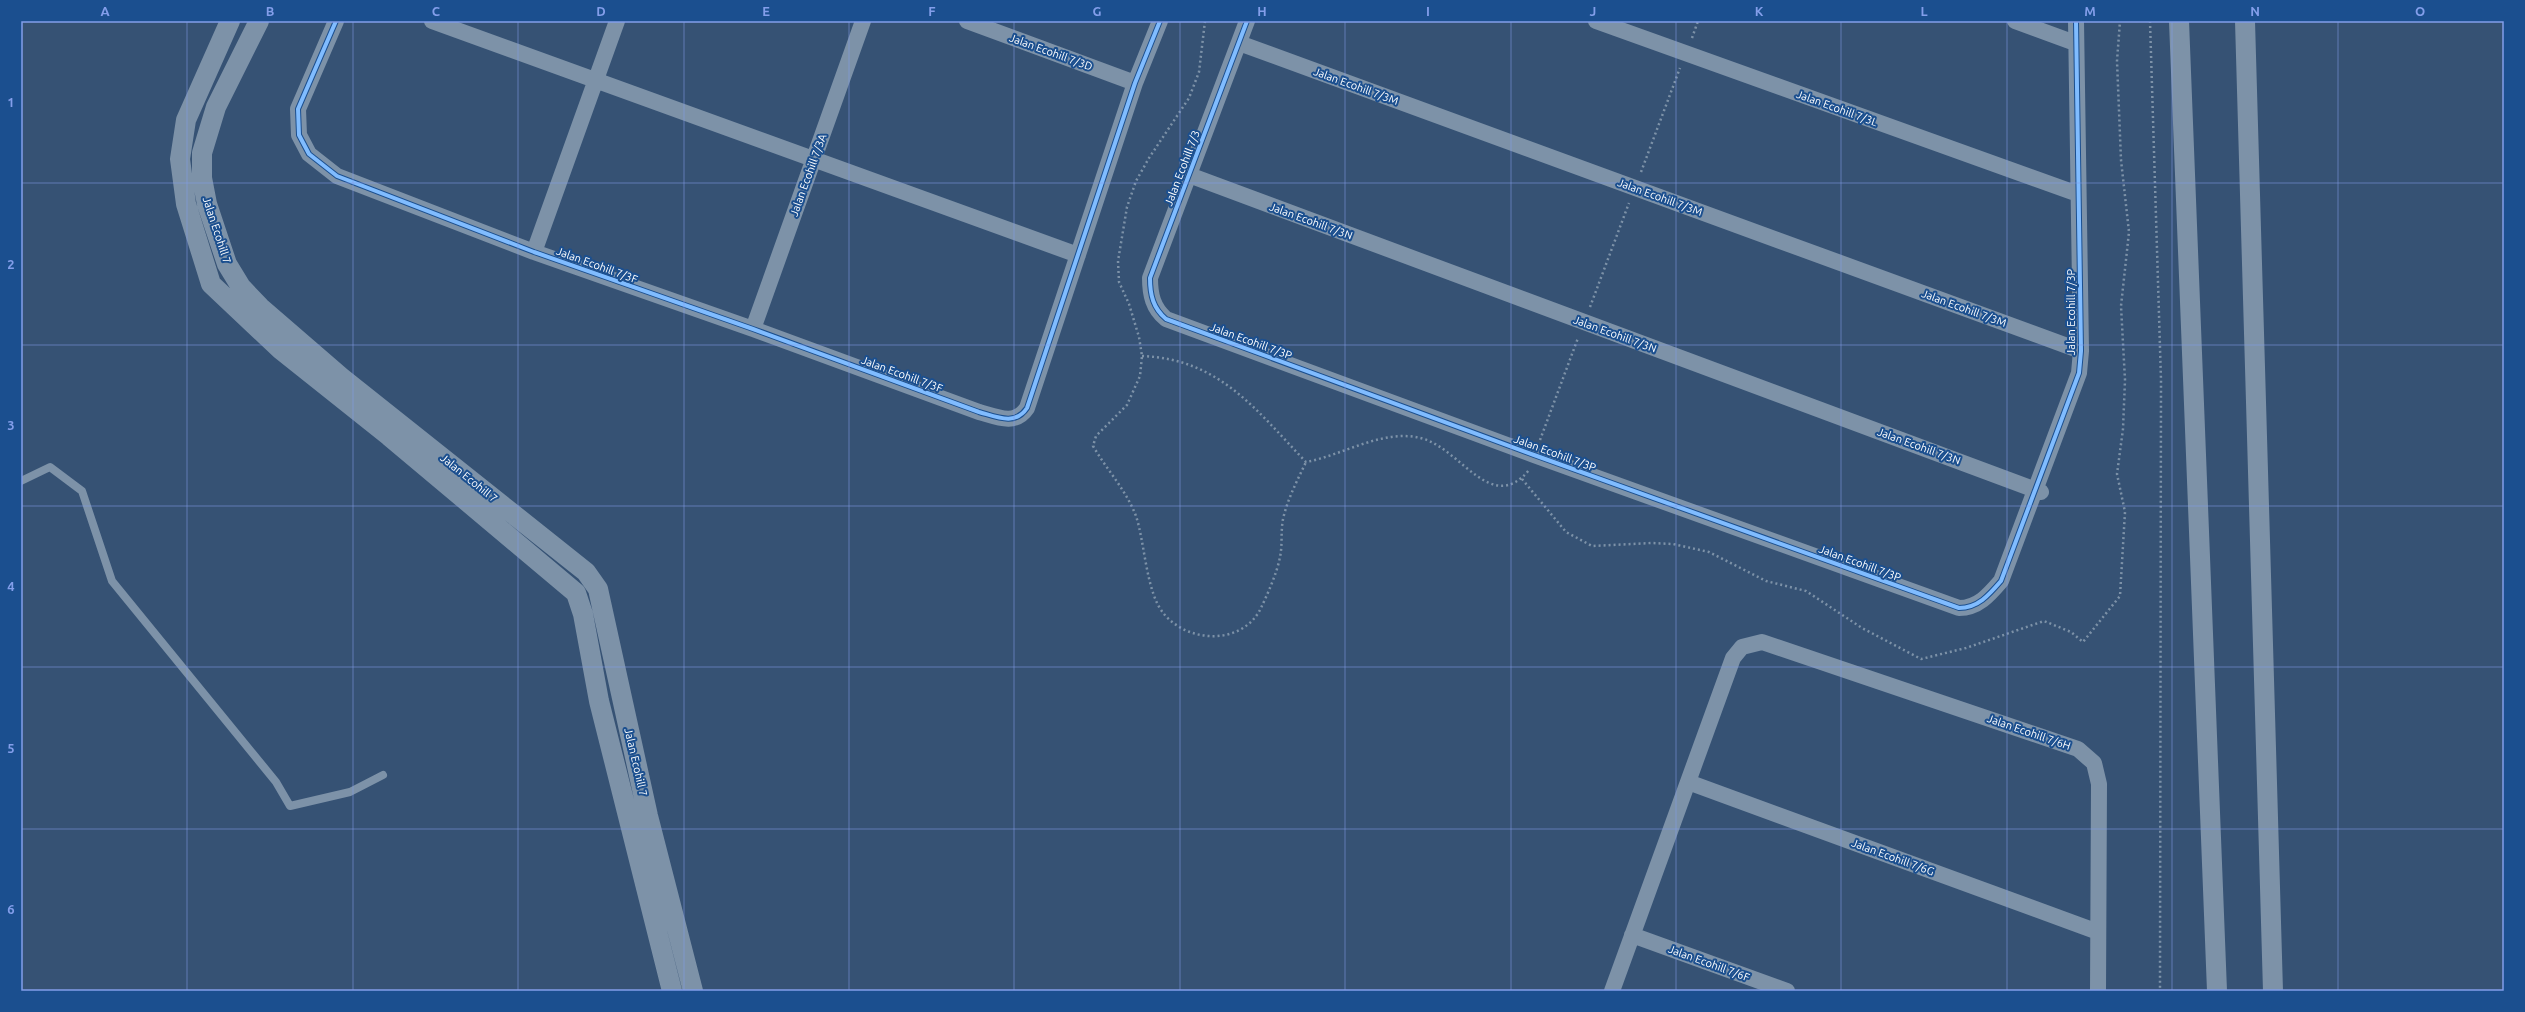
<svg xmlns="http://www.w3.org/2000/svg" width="2525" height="1012" font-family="Ubuntu,sans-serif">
<rect width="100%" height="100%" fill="#365274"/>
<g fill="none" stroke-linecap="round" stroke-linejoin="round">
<path stroke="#7d92a8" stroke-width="2.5" stroke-dasharray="2 3" stroke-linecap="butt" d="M1205 21 1199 72 1189 98 1149 158 1136 181 1127 207 1118 261 1119 282 1129 304 1139 337 1142 356 1140 376 1127 405 1096 436 1093 446C1107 470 1126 490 1136 516 1145 543 1146 593 1164 614 1189 644 1243 645 1261 608 1268 593 1277 573 1280 557 1283 543 1280 529 1284 515 1289 496 1298 479 1306 462
M2150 21 2161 380 2160 991
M1692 38 1698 21
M1641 172 1680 68
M1590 307 1629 203
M1142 356C1220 359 1256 410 1306 462 1344 455 1385 427 1424 439 1462 451 1492 515 1529 470
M1540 440 1578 338
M1522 479 1566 532 1592 546 1651 543 1673 544 1709 552 1766 581 1806 591 1862 628 1921 659 1966 648 2044 621 2071 632 2083 642 2120 596 2125 512 2117 474 2123 429 2125 380 2121 306 2129 232 2121 160 2117 61 2120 21"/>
<path stroke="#7d92a8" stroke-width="8" d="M21 481 50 467 82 491 112 581 276 782 290 806 350 792 383 775"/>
<path stroke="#7d92a8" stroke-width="16" d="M336 21 298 109 299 135 309 154 337 176 534 252 753 329 979 412C997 417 1015 426 1027 408L1135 83 1160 21
M432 21 1078 255
M967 21 1135 83
M1247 21 1150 278C1150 295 1153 308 1166 319L1534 455 1959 608C1978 608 1989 595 2001 581L2079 373 2081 351 2076 21
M1596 21 2078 194
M2015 21 2075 43
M1239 43 2081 351
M1189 175 2041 492
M534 252 617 21
M753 329 863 21
M1688 782 2098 932
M1632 935 1787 991
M1612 991 1733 658 1742 647 1762 642 2078 749 2094 763 2099 784 2098 991"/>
<path stroke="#7d92a8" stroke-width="20" d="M230 21 186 120 180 159 186 204 211 284 281 350 389 436 576 593 583 614 599 701 672 991
M259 21 216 107 202 153V178L207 204 227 264 241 287 260 307 341 377 586 572 598 589 648 816 693 991
M2179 21 2217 991
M2245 21 2273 991"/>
<g stroke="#1b4f8f" stroke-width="6">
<path id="cycleway" d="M336 21 298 109 299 135 309 154 337 176 534 252 753 329 979 412C997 417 1015 426 1027 408L1135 83 1160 21
M1247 21 1150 278C1150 295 1153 308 1166 319L1534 455 1959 608C1978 608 1989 595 2001 581L2079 373 2081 351 2076 21"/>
</g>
<use href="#cycleway" stroke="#80bcff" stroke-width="4"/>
</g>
<path fill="none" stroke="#839eea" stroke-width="1" stroke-opacity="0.55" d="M187 21V991M353 21V991M518 21V991M684 21V991M849 21V991M1014 21V991M1180 21V991M1345 21V991M1511 21V991M1676 21V991M1841 21V991M2007 21V991M2172 21V991M2338 21V991M21 183H2504M21 345H2504M21 506H2504M21 667H2504M21 829H2504"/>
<g text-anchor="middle" stroke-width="4" stroke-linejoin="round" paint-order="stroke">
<g font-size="11" fill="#fff" stroke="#1b4f8f">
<text transform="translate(1051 52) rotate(20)" y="4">Jalan Ecohill 7/3D</text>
<text transform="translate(1356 86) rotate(20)" y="4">Jalan Ecohill 7/3M</text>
<text transform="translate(1837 108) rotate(20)" y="4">Jalan Ecohill 7/3L</text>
<text transform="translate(1182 168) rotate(-69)" y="4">Jalan Ecohill 7/3</text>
<text transform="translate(808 175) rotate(-70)" y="4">Jalan Ecohill 7/3A</text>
<text transform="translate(1660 197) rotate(20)" y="4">Jalan Ecohill 7/3M</text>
<text transform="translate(1311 221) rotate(20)" y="4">Jalan Ecohill 7/3N</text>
<text transform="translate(217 230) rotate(72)" y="4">Jalan Ecohill 7</text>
<text transform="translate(597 265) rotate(20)" y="4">Jalan Ecohill 7/3F</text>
<text transform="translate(1964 308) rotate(20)" y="4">Jalan Ecohill 7/3M</text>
<text transform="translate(2071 312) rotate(-90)" y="4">Jalan Ecohill 7/3P</text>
<text transform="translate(1615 334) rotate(20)" y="4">Jalan Ecohill 7/3N</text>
<text transform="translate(1251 341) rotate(20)" y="4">Jalan Ecohill 7/3P</text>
<text transform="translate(902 374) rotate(20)" y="4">Jalan Ecohill 7/3F</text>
<text transform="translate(1919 446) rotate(20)" y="4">Jalan Ecohill 7/3N</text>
<text transform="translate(1555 453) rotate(20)" y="4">Jalan Ecohill 7/3P</text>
<text transform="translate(469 478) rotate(39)" y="4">Jalan Ecohill 7</text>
<text transform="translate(1860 563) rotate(20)" y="4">Jalan Ecohill 7/3P</text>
<text transform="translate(2029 732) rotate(19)" y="4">Jalan Ecohill 7/6H</text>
<text transform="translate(636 762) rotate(77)" y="4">Jalan Ecohill 7</text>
<text transform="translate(1893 857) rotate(20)" y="4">Jalan Ecohill 7/6G</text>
<text transform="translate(1709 963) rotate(20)" y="4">Jalan Ecohill 7/6F</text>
</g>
</g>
<rect width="2525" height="1012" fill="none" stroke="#1b4f8f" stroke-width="44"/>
<rect x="22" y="22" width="2481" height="968" fill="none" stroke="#839eea" stroke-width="1.5"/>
<g font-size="13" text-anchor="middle" font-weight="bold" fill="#839eea">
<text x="105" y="16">A</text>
<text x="270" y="16">B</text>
<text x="436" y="16">C</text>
<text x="601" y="16">D</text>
<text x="766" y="16">E</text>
<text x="932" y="16">F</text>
<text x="1097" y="16">G</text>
<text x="1262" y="16">H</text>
<text x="1428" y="16">I</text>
<text x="1593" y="16">J</text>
<text x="1759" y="16">K</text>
<text x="1924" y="16">L</text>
<text x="2090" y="16">M</text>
<text x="2255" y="16">N</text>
<text x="2420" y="16">O</text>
<text x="11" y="107">1</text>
<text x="11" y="269">2</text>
<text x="11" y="430">3</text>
<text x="11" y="591">4</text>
<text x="11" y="753">5</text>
<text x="11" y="914">6</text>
</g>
</svg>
